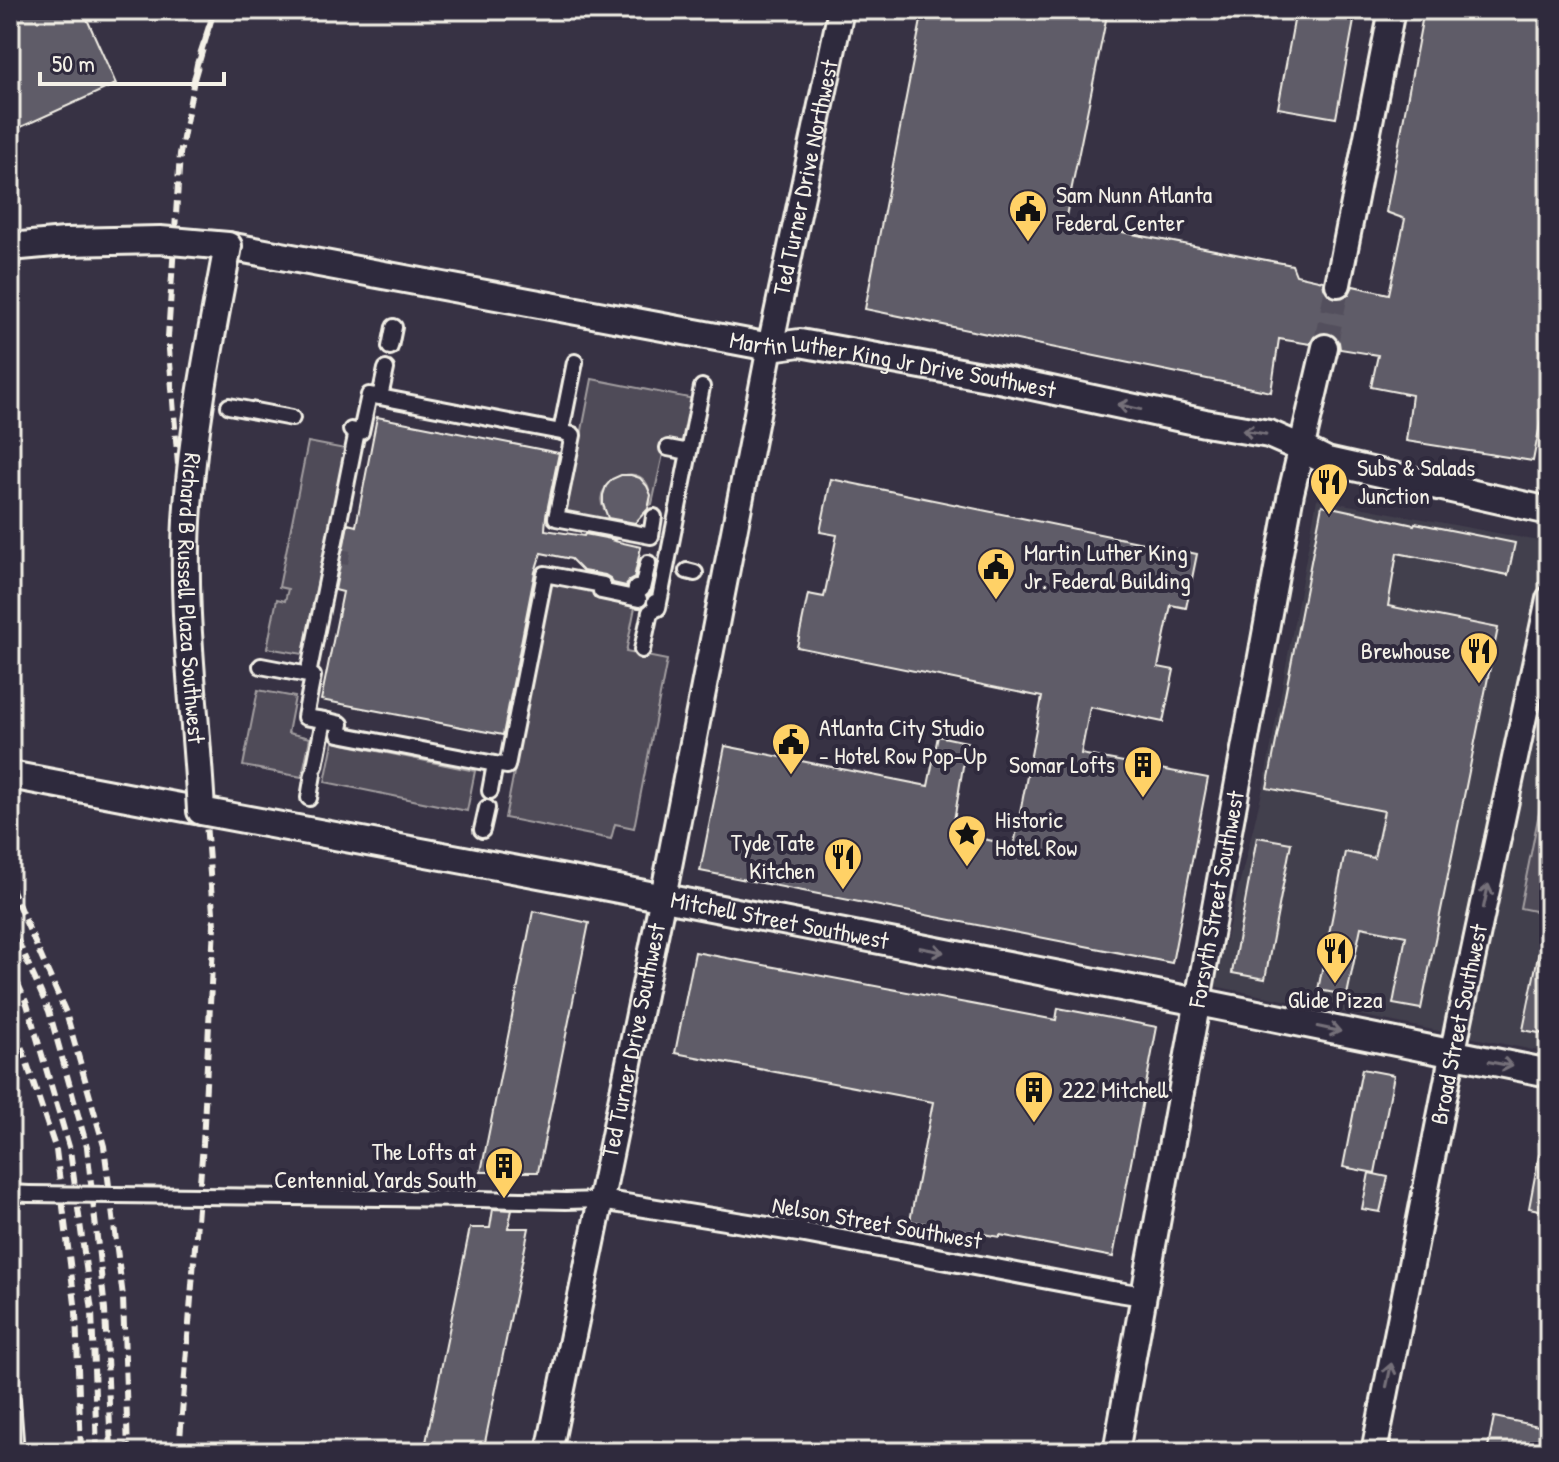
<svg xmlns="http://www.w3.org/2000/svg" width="1559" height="1462" font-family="'Patrick Hand',sans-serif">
<rect width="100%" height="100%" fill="#373244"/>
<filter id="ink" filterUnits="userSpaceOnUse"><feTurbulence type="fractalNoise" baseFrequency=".0125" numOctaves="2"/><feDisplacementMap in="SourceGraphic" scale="16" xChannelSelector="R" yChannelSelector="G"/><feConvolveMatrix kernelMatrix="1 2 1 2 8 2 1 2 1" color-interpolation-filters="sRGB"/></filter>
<g filter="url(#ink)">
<path fill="#433f4e" d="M1317 499 1549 543V1053L1214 986 1264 784Z"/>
<path fill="#504b59" stroke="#a29ea0" stroke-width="2" d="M592 379 694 399 684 448 665 445 652 504 650 505C655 441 563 494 620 522L618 523 566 513Z
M308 442 345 449 303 654 267 648 277 599 285 601 288 589 279 587Z
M552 580 596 589 595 595 636 602 626 652 667 660 634 828 615 824 611 839 505 818Z
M258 690 295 697 288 733 310 738 302 777 243 766Z
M333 742 475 771 467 811 325 782Z
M1543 793 1549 795V914L1520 908Z"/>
<path fill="#5f5c67" stroke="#f4f1e8" stroke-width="2" d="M10 10H83L116 84 10 132Z
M923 10H1108L1065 221 1292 265 1296 275 1323 281 1324 288 1328 295 1336 299 1342 298 1349 294 1353 286 1389 294 1405 219 1386 212 1424 10H1549V378L1533 461 1406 441 1412 395 1371 387 1378 355 1340 349 1339 342 1336 337 1329 333H1320L1314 337 1310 344 1279 339 1271 392 865 309Z
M1296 10H1356L1336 118 1278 108Z
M377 417 559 453 546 516 545 530 584 536 585 534 616 540 614 541 641 547 634 578 629 581 626 586 613 583 610 578 605 575 583 571 571 559 541 553 535 572 503 735 321 700 343 592 335 590 348 524 356 526Z
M621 475H631L640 478 647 486 651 495 648 509 635 523 608 518 603 504V495L606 486 612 479Z
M831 479 1197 554 1186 608 1171 605 1158 667 1174 670 1163 722 1090 707 1081 754 1208 778 1172 963 700 871 725 746 928 786 938 736 967 742 952 833 1014 845 1042 697 797 647 808 594 824 597 837 535 820 532Z
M1322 505 1414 525 1415 523 1515 543 1508 575 1397 553 1388 606 1498 628 1421 1009 1393 1004 1406 936 1361 927 1347 995 1318 990 1345 852 1374 858 1384 811 1267 788Z
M1257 837 1291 843 1265 979 1232 973Z
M533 911 589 923 538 1172H481Z
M1540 946 1549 947V1035L1523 1030Z
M695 952 1056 1020 1058 1008 1157 1027 1113 1257 1000 1235V1237L910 1221 933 1102 675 1053Z
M1362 1069 1394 1075 1375 1173 1343 1167Z
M1539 1155 1549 1156V1212L1529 1208Z
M1369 1173 1388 1177 1380 1212 1362 1209Z
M493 1209 512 1210 508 1228H529L483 1452H424L470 1228H490Z
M1494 1417 1549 1428V1452H1487Z"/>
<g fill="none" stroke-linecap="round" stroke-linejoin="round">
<path stroke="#534f5d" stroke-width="14" stroke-dasharray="14 7" stroke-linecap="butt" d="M338 556 349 558"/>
<path stroke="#534f5d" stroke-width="24" stroke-dasharray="24 12" stroke-linecap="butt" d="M1325 347 1338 284"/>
<g stroke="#f4f1e8" stroke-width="20">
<path id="pedestrian" d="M390 347 394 327
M575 362 561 432 573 435 556 518 651 536 654 517
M386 369 380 397 561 432
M229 406 292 418
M351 430 361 432 369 395 380 397
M668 448 689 452
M687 571 695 573
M634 598 636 588 642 589 648 563
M655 602 659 603 702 387
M642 650 650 612 658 608 659 603
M261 666 308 675 357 431
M308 675 313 676 305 717 324 720 315 766
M324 720 341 724 339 734 495 764 490 791
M495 764 507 766 545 574 603 585 601 591 639 599
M309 798 313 774
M482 830 487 808
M10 1193 29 1194
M475 1199 566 1201 601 1200"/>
</g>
<g stroke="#f4f1e8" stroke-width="24">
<path id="minor" d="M601 1200 805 1233 1112 1291 1144 1296
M10 1401 13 1440 10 1452"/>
</g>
<g stroke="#f4f1e8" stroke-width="30">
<g id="tertiary">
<path d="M1338 284 1392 10"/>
<path id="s1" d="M549 1452 663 897 770 347 841 10"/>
<path id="s2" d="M1116 1452 1149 1267 1291 493 1325 347"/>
<path id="s3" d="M1374 1452 1459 1021 1549 599"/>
</g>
</g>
<g stroke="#f4f1e8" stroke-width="32">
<g id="secondary">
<path id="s4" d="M228 246 770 347 800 343 1004 380 1205 423 1269 434 1301 448 1327 461 1549 511"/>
<path d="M10 775 201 811"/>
<path id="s5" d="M603 886 1198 1002 1549 1073"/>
</g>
</g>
<use href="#pedestrian" stroke="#2f2a3d" stroke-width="14"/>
<use href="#minor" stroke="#2f2a3d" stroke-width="18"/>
<use href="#tertiary" stroke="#2f2a3d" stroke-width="24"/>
<use href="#secondary" stroke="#2f2a3d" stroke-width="26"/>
<path stroke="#f4f1e8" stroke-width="6" stroke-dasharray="12 6" stroke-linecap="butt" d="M10 886 66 1013 104 1146 123 1297 128 1452
M10 923 49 1011 87 1147 105 1310 111 1452
M10 966 27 1004 70 1150 92 1311 97 1452
M10 1013 56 1150 76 1312 81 1452
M179 1452 203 1144 214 925 168 337 180 154 197 64 212 17 193 83"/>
<g stroke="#f4f1e8" stroke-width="20" stroke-linecap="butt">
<path id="pedestrian-bridge" d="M29 1194 475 1199"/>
</g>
<g stroke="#f4f1e8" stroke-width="32" stroke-linecap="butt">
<g id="secondary-bridge">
<path id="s6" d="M10 247 65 242 160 240 228 246C212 332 194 418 188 506 180 607 196 710 201 811L603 886"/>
</g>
</g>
<use href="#pedestrian-bridge" stroke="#2f2a3d" stroke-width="14"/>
<use href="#secondary-bridge" stroke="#2f2a3d" stroke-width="26"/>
</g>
<defs><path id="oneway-shaft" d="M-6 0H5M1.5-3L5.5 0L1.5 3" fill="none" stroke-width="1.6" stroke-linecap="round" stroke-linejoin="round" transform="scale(2)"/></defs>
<g stroke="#747079">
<use href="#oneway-shaft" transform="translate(1129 407) rotate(-168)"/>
<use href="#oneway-shaft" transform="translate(1254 432) rotate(-170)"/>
<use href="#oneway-shaft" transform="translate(1486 896) rotate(-78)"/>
<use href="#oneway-shaft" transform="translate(932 950) rotate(11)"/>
<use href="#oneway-shaft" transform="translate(1329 1029) rotate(12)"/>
<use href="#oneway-shaft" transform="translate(1501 1064) rotate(11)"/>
<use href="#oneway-shaft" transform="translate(1389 1375) rotate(-78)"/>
</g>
</g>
<defs>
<g id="civic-pin" transform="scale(2)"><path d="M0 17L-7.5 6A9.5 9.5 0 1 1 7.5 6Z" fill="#ffd166" stroke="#2f2a3d"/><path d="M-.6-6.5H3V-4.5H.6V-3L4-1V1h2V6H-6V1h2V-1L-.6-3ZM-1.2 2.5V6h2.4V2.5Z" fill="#111"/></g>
<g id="restaurant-pin" transform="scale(2)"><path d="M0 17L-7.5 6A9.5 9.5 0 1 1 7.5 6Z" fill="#ffd166" stroke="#2f2a3d"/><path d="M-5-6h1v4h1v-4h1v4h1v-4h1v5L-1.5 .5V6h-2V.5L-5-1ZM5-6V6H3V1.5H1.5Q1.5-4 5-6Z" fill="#111"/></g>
<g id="building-pin" transform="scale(2)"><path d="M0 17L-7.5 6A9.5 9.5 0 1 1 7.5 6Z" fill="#ffd166" stroke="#2f2a3d"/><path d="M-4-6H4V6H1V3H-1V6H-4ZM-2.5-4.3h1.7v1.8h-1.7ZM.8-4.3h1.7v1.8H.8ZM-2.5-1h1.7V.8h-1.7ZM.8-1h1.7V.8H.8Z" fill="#111"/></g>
<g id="sight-pin" transform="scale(2)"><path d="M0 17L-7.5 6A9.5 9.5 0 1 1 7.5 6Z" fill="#ffd166" stroke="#2f2a3d"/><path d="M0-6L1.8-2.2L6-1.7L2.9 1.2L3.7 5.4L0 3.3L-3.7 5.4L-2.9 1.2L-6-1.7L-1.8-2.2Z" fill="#111"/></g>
</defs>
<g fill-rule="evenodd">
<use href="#civic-pin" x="1028" y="209"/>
<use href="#restaurant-pin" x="1329" y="482"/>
<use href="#civic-pin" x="996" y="567"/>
<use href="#restaurant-pin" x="1479" y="651"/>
<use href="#civic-pin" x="791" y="742"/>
<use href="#building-pin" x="1143" y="765"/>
<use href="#sight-pin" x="967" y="834"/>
<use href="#restaurant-pin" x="843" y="857"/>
<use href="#restaurant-pin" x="1335" y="951"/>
<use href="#building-pin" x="1034" y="1090"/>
<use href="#building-pin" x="504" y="1166"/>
</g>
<g text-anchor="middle" stroke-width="8" stroke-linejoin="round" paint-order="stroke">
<g font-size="24" fill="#f4f1e8" stroke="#2f2a3d">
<text dy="8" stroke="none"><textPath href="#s1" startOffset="1300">Ted Turner Drive Northwest</textPath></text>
<text dy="8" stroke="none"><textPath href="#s4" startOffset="676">Martin Luther King Jr Drive Southwest</textPath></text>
<text dy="8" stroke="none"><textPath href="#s6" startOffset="574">Richard B Russell Plaza Southwest</textPath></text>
<text dy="8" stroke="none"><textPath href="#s2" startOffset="562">Forsyth Street Southwest</textPath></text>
<text dy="8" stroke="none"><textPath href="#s5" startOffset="180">Mitchell Street Southwest</textPath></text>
<text dy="8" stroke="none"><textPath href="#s3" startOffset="436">Broad Street Southwest</textPath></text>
<text dy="8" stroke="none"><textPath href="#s1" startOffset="420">Ted Turner Drive Southwest</textPath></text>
<text transform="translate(877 1223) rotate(10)" y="8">Nelson Street Southwest</text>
</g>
<g font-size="24" fill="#f4f1e8" stroke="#2f2a3d" text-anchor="start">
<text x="1056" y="203">Sam Nunn Atlanta<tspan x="1056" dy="28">Federal Center</tspan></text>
<text x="1357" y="476">Subs &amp; Salads<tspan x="1357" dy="28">Junction</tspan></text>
<text x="1024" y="561">Martin Luther King<tspan x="1024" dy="28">Jr. Federal Building</tspan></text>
<text x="1451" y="659" text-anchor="end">Brewhouse</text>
<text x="819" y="736">Atlanta City Studio<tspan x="819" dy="28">- Hotel Row Pop-Up</tspan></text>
<text x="1115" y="773" text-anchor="end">Somar Lofts</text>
<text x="995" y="828">Historic<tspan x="995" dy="28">Hotel Row</tspan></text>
<text x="815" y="851" text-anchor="end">Tyde Tate<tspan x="815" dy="28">Kitchen</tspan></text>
<text x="1335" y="1008" text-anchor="middle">Glide Pizza</text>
<text x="1062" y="1098">222 Mitchell</text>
<text x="476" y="1160" text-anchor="end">The Lofts at<tspan x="476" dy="28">Centennial Yards South</tspan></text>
</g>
</g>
<rect width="1559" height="1462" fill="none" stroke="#2f2a3d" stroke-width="40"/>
<rect x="20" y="20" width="1519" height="1422" fill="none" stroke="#f4f1e8" stroke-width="3" filter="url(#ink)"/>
<path d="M40 72v12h184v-12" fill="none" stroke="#f4f1e8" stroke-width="4"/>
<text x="52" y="72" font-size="24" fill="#f4f1e8" stroke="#2f2a3d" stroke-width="6" paint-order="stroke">50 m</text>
</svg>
